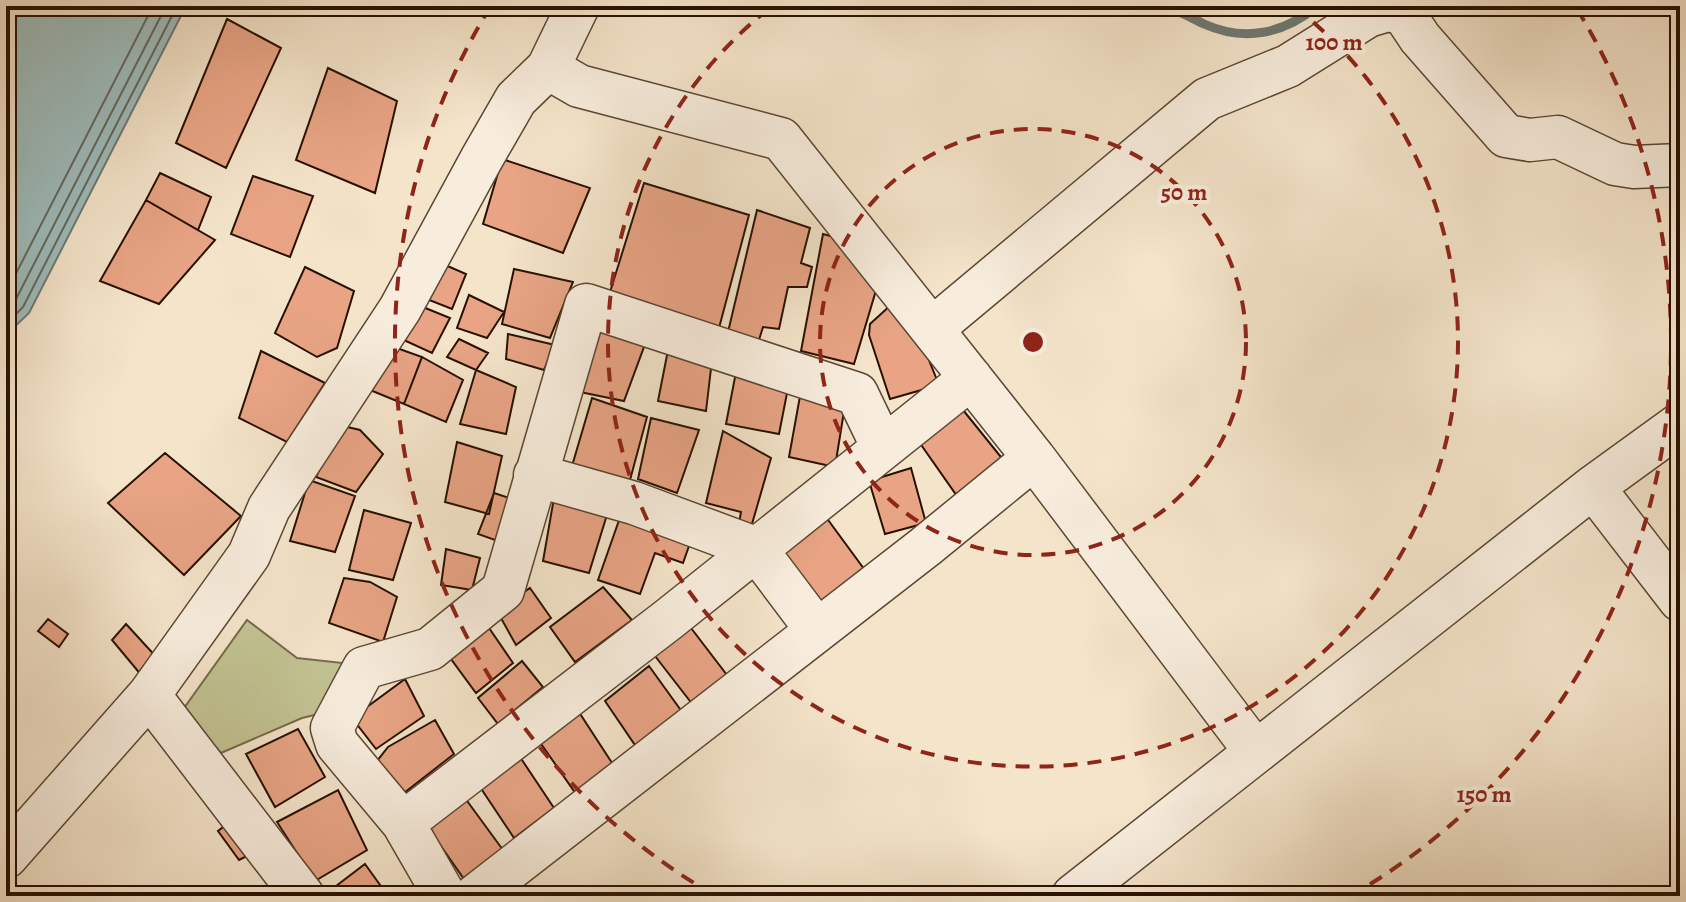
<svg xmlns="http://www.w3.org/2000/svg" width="1686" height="902" font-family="Alegreya,serif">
<rect width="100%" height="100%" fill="#f4e4ca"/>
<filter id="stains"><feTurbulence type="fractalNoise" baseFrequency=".0025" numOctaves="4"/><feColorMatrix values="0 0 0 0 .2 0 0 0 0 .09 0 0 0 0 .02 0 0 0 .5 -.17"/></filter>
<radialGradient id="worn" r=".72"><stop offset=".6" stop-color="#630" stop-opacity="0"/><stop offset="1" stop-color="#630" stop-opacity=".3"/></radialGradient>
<path fill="#c2c292" stroke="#756a4a" stroke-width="2" d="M247 620 297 658 343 663 327 712 302 718 221 753 182 711Z"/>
<path fill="#9ebdbd" stroke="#6f7872" stroke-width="2" d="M20 6H186L29 313 6 335V33Z"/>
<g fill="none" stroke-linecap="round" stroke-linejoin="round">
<path stroke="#63675f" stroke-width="2" d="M6 293 153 6
M6 310 15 301 166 6
M6 324 23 307 177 6"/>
<path stroke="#6f7872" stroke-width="9" d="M1157 6C1173 7 1189 17 1204 24 1244 42 1284 34 1317 6"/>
</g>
<path fill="#e8a485" stroke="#281101" stroke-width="2" d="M227 19 281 48 226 168 176 143Z
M328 68 397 101 375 193 296 160Z
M502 159 590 188 563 253 483 224Z
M160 173 211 197 198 230 146 200Z
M253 176 313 196 290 257 231 234Z
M644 183 749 215 719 328 610 292Z
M146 200 215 240 159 304 100 281Z
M757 210 810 228 801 263 812 267 807 287H788L779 329 763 327 758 343 728 332Z
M823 234 848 241 880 277 854 364 801 351Z
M436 261 466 274 452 309 419 296Z
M305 267 354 291 337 348 317 357 275 333Z
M514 269 573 282 550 338 502 324Z
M469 295 504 312 487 338 457 328Z
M413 303 450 318 432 353 395 336Z
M893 303 912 318 939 385 890 399 869 335 870 324Z
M595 318 648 336 624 401 575 391Z
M508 334 555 345 544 370 506 359Z
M459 339 488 353 476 370 447 357Z
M669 345 712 360 706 411 658 401Z
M394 347 422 357 404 404 370 390Z
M261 351 325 383 287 442 239 418Z
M422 357 463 380 446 422 404 404Z
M476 370 516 387 506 434 460 424Z
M736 372 788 388 779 434 726 424Z
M802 385 846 399 835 467 789 457Z
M592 398 647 417 630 480 572 466Z
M959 405 1005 462 957 496 917 439Z
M651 418 699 430 677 493 638 479Z
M339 425 360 430 383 454 356 492 316 477Z
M723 431 771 458 752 524 739 523 741 512 706 503Z
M457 442 502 456 489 514 445 502Z
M165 453 241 516 184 575 108 503Z
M911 468 926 523 885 534 869 481Z
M309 480 355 496 335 552 290 541Z
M555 492 610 505 589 573 543 561Z
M494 493 528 504 509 545 478 534Z
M623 509 694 532 683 563 655 553 640 594 598 580Z
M364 510 411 523 393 580 349 570Z
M823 513 867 573 820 606 779 552Z
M446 549 480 558 472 590 441 585Z
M344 578 370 582 397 597 383 642 329 623Z
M603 587 632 620 575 662 550 627Z
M530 588 551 618 516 645 497 611Z
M48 619 68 634 59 647 38 631Z
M126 624 159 660 142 676 112 640Z
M487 625 513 663 476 693 451 659 470 638Z
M691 628 730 679 693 705 655 656Z
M522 661 543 687 498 724 478 698Z
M649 666 685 716 637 748 605 701Z
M405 679 424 716 376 749 352 718Z
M575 706 614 766 576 794 537 738Z
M435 720 454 754 395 800 370 770 388 747Z
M298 729 325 777 275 807 246 754Z
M518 754 554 808 514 838 478 784Z
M338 790 367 850 315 881 277 822Z
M462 794 503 850 464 879 424 822Z
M231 821 253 853 239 860 218 831Z
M365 864 388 896H323Z"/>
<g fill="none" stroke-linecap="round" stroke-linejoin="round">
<g stroke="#5b4633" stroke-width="45">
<path id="minor" d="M548 68 579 86 781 139 1034 458 1255 751
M932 329 1207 99 1288 66 1368 16 1388 10 1404 14 1420 38 1506 136 1530 140 1558 137 1615 164 1634 167 1680 165
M535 475 634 503 755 548 816 629
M1593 487 1680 600
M149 695 303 896
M403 823 669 619 971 378
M6 857 149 695 249 555 269 508 400 309 482 158 516 99 548 68 578 6
M445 896 403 823 337 744 332 728 364 668 430 649 503 590 586 305 857 394 883 448
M475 896 925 547 1034 458
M1073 896 1593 487 1680 424"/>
</g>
<use href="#minor" stroke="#f8eddd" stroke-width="42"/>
</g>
<g fill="none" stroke="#8f2418" stroke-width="4" stroke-dasharray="14 10">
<circle cx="1033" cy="342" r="213"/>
<path d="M1295 7A425 425 0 1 1 771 7"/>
<path d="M714 895A638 638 0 0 1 489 9M1577 9A638 638 0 0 1 1352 895"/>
</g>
<circle cx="1033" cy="342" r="12" fill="#8f2418" stroke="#f8eddd" stroke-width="4"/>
<g font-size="24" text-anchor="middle" font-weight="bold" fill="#8f2418" stroke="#f8eddd" stroke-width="8" stroke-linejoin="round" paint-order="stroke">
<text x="1334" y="50">100 m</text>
<text x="1184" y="200">50 m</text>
<text x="1484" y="802">150 m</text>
</g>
<rect width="1686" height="902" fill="none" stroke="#f4e4ca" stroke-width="32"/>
<rect x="8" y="8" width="1670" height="886" fill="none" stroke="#281101" stroke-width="4"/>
<rect x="16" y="16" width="1654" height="870" fill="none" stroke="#281101" stroke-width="2"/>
<rect width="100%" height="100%" filter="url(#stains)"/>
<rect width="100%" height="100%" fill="url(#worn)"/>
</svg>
